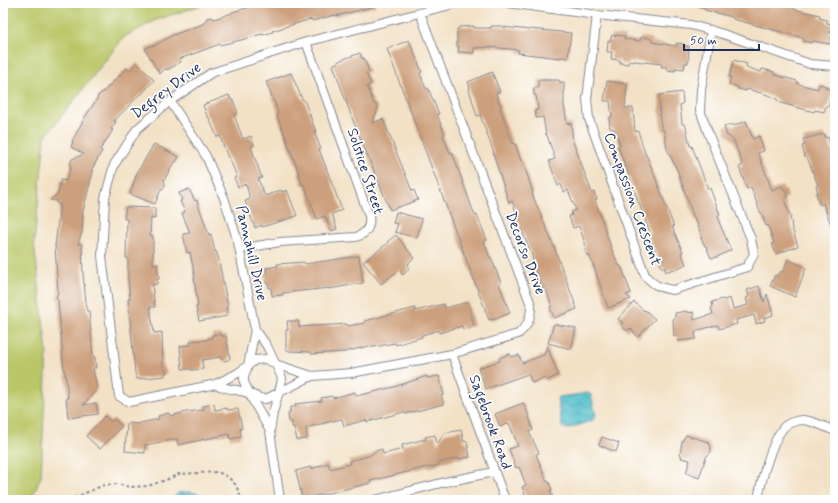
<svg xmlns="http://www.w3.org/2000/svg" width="838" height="503" font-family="Mynerve,sans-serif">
<defs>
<pattern id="water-waves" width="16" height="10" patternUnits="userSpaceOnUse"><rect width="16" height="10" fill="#53c0cb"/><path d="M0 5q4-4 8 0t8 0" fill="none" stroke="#449ca8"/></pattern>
</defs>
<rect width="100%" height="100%" fill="#fff"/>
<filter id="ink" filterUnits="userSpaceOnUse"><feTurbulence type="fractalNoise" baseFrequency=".025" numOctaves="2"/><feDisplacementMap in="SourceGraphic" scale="8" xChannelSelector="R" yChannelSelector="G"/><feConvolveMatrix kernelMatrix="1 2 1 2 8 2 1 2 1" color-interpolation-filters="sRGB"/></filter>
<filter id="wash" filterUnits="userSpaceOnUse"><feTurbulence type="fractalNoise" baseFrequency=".012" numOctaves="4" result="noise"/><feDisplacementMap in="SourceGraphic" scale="16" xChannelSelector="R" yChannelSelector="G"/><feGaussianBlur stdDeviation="0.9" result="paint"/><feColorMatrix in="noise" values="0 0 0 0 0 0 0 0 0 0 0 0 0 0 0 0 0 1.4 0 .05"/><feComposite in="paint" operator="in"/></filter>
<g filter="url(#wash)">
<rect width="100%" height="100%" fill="#f2e1c5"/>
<path fill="#bac768" stroke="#6a7b63" d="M3 3H208L156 20 124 37 45 137 34 243 47 353 41 476 31 500H3Z"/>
<path fill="url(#water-waves)" stroke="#377894" d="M588 393 591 395 596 415 593 420 568 429 562 427 557 398 559 397Z
M189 492 201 494 211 500H172L178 493Z"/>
<g id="blocks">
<path fill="#cda07d" d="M265 3H375L376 6 336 16 335 15 312 21 311 19 272 31 273 32 262 35V34L241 40 220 45V44L179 59 181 62 167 70 166 68 160 74 145 49 152 45 154 46 173 35 203 24 207 18 212 17 214 19 232 13V12Z
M693 3H792L791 7H793V9L820 15 819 18 827 20V23L832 24 830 33H833L830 44 812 41V43L803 41 804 38 733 19 732 17 705 10V9L693 5Z
M474 26V28H491V26H503V27L530 30V29L571 33 568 58 560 57V58L518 53 519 50 490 47 474 48V53L458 52 459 46H457V29H459V27Z
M612 35 625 36 624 39 640 41 641 37 649 38 652 40V42L676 46 677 43 684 44V46H689L688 63H685L684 69 675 68V71L666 70 667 67H661L662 64 634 61V62L629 61 628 64 620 63V60L611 59 612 52H607L608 41H610Z
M409 40 422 72 420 73 426 89 428 88 439 114H437L445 135 443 136 450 153 452 152 475 216 477 215 487 240 484 241 490 258 491 257 501 283 499 284 510 313 495 319 489 320 387 49Z
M360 53 362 59 364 58 369 72 366 73 371 84 367 86 374 104H376L378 109 372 123 383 119 412 191 414 190 418 200 390 210 352 118 333 65 341 60Z
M734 60 747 64 746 67 761 72 762 69H763L774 72 773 74 797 81V83L802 85 818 89 819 84 826 86V88L832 89 829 106H826L824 112 815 110 814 112 781 103 777 100V99L765 94 747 89 746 91 738 89V87L729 84 731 77H729Z
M137 63 154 80 141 95 140 94 114 121 116 122 111 129 113 130 100 150 102 151 91 171H93L82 215 83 216 82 232 78 244H82L83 274 87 311H89L93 357H95L96 368H93L97 389 83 405 96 403 98 414 68 418 66 398H68L65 371H64L58 300 56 298 58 292 55 246 60 204 56 203 57 201 50 200 58 194 61 180 66 181 71 167 70 164 72 159 84 154 71 147 73 142 72 141 85 117 97 99 98 96 101 93 103 92 127 68 129 71Z
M492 72 500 92 496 93 501 107 500 108 513 144 515 143 521 161 522 160 529 180 533 193 532 194 554 247 577 309 554 318 550 307 552 306 545 287 542 289 532 262H533L532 255 516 217H518L512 201 509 203 493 153H494L480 115 477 116 469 89 470 88 468 82Z
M291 73 302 99 304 100 308 110 316 132H314L321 149H319L342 210 332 214 337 229 331 231 325 216 317 219 304 184 302 185 299 175 298 170 277 115 278 114 277 109 266 82Z
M538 80H559V82H564V105L567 124 571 123 573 142 592 193 594 192 597 199 595 200 612 250 619 266H621L631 293 626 295 631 299 608 308 593 264 589 255 587 256 584 247 586 246 579 226 573 228 569 216 572 215 571 212 576 210 568 190 564 192 561 184 558 186 549 161 555 159 547 135H546L543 117 536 118 535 110H538L536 95H534V88H538Z
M607 81 627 84 625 108H633L635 132 638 131 646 156H647L674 227H672L683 252H681L686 264 674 270 673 269 666 272 664 267 662 268 648 234 650 233 618 146 620 145 614 129 610 128 609 118 612 117 610 101H604Z
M682 92 683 103 680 105 682 124H684L686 127 690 146H692L708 189 710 188 720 215 718 216 720 222H719L731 250 717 257 711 258 706 246H705L701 238 702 237 696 220 695 221 678 172 667 149 664 130H662L660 121 659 95Z
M229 95 231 100H233L238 113 234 115 243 139 251 136 254 145 251 147 262 178 258 179 265 196 281 190 282 192 287 190 297 216 262 227V225L255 228 245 201 250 199 246 184 238 187 234 178 237 177 229 157 228 158 220 136 217 137 208 116H207L203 105Z
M746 121 753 139 759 136 764 151 758 153 772 190 782 186 784 190H786L788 197 784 199 791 218 790 219 792 224 791 225 798 246 776 254 772 244 774 243 768 225 766 226 761 212H760L751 187 747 189 739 167 742 166V163L734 141 729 136H727L724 127 732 124 733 126Z
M824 134 825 138 828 137 835 162 834 233 823 203 820 205 816 193 818 192 816 186 818 185 807 157 805 158 802 146 805 145 803 139Z
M154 144 179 157 175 163 173 164 164 180 165 184 164 188 161 189 155 204 130 194 137 173Z
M189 189 195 201 197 200 199 207 209 235 211 234 215 252 216 251 218 256 228 307 226 308 228 316 199 321 196 307 198 306 194 278H195L190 252 187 253 183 234 190 233 182 213 185 212 180 201 182 200 179 193Z
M126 207 155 208V219L151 218 150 236H153V264H157L159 279H157V284L152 285 155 307H150L154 333 162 332 163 367 167 372 165 373V376L137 379 135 373 128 299H130L128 278V258H126L127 219H124Z
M396 212 422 219 417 238 395 232 398 224 393 223Z
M396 235 414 258 409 262 408 270 403 275 399 270 381 284 363 262 388 243 387 242Z
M359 256 363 283 329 289V288L283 293V295L272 296 271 287 269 288 268 283H266L265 274H267L266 268 278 266 277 264 304 262 305 264Z
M788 259 806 268 795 297 770 286 775 275 777 276 781 271 783 272Z
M759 286 764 302 767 294 773 315 764 318 765 321 756 324 754 315 736 320 737 324 726 327 719 329 718 325 695 331 696 339 678 341 677 336H674L673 318H675V313L687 311V313L693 312 694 320 713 314 711 308 713 307 712 302 723 299 724 300 730 298 733 309 748 305 746 298 749 297 747 290Z
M468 302 474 326 463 329 462 326 439 333V330L422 335V337L396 345 395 343 374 347H370L369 346 344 352 311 354V352L289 351 286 349V330H288L287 321H298L299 327 347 324V326L365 323V321L415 308V311L444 304 445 308Z
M634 302 644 311 645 310 655 319 638 337 630 328 627 331 621 325 623 323 618 319Z
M554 324 576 328 571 349 548 343Z
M221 334V336H226L230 358 228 360 224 361 220 357 202 360 203 369 191 370 190 369H182L180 346 191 345 190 341 207 340V339L212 338V335Z
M547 346 558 375 546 381 545 378 532 383 528 374 486 389 478 368 500 361 499 358 510 354 511 357 519 355 522 363 544 355Z
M427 376V378L439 376 444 395H441L444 404 405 414 404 412 367 422 366 420 344 426 342 419 332 421 306 428 307 439 297 440 294 427H292V422H289L288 413 290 412V407H296L295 404 322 401 321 398 332 396 333 398 355 392 356 396 394 387Z
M523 403 527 411 533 430 529 432 539 453 536 454 547 482H549L552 490H550L554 500H527L522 487 526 485 519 467 516 468 509 449 518 446 509 423 500 427 495 414Z
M214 404 215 410 227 408V410L238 409 242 428 240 429 241 437 230 439 229 434 178 445 177 439 145 445V453L125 451 127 423 140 424V423L159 419 158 416 169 413 170 416 186 412 204 410 203 406Z
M105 416 111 422 114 419 122 426 100 449 86 436Z
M461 430 464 442 467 441 470 457 458 459V458L438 463 439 465 427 468V467L407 472 370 481 371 483 308 498 307 496 302 498 296 471 310 467 311 469 328 463 330 469 350 464 349 461 369 456 376 451 382 449 383 454 403 449 402 445 426 439 425 437 435 435 437 444 445 433Z
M686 435 709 442 711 448V452L706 457 699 478 686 473 690 460 681 458 682 456 680 455 682 441Z
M602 437 619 443 616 452 599 445Z"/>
</g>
</g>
<g filter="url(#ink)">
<use href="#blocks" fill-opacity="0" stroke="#868892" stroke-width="1"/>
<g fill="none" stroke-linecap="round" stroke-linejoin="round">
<g stroke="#868892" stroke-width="10">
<path id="street" d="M508 3 597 15 691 25 720 33 810 64 835 66
M420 13 531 305C531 318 528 326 518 334L452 354 351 373 312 376 275 364 266 359 255 360 238 373 216 384 129 402 119 396 102 256 105 198 114 165 137 129 170 101 211 73 306 42 458 3
M597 15 587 99 589 119 645 275C653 285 660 288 673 290L747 267 754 254 751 239 709 135 700 110 701 90 711 30
M170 101 206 156 224 198 238 242 255 329 248 366 244 376V382L252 399 270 431
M240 249 280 242 356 237C366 234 371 227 369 216L306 42
M255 329 267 346 282 378 281 384 273 413 270 431 280 500
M452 354 505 500
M216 384C226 390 237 389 248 393 255 395 258 399 266 399L312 376
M375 500 445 482 494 472
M758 500C761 481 771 443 783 428 787 423 797 420 803 420 814 421 825 427 835 431"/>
</g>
<path stroke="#868892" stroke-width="2" stroke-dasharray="3 3" stroke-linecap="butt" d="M69 500 104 485 117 484 130 487 148 486 166 480 179 474 218 472 228 477 236 485 242 500"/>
<use href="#street" stroke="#fff" stroke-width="8"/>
</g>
</g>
<g text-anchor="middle" stroke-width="3.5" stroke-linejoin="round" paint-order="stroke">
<g font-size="15" fill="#1b2f5e" stroke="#fff">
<text transform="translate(166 90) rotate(-37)" y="5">Degrey Drive</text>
<text transform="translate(366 171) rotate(72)" y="5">Solstice Street</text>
<text transform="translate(633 199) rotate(70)" y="5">Compassion Crescent</text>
<text transform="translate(252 253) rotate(77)" y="5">Pannahill Drive</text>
<text transform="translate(526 253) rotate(69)" y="5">Decorso Drive</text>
<text transform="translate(491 422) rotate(70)" y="5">Sagebrook Road</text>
</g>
</g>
<rect width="838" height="503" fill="none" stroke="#fff" stroke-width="16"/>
<path d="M684 44v6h75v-6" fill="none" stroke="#1b2f5e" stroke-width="2"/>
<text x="690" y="44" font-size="12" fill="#1b2f5e" stroke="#ffffff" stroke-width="3" paint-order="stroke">50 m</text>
</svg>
